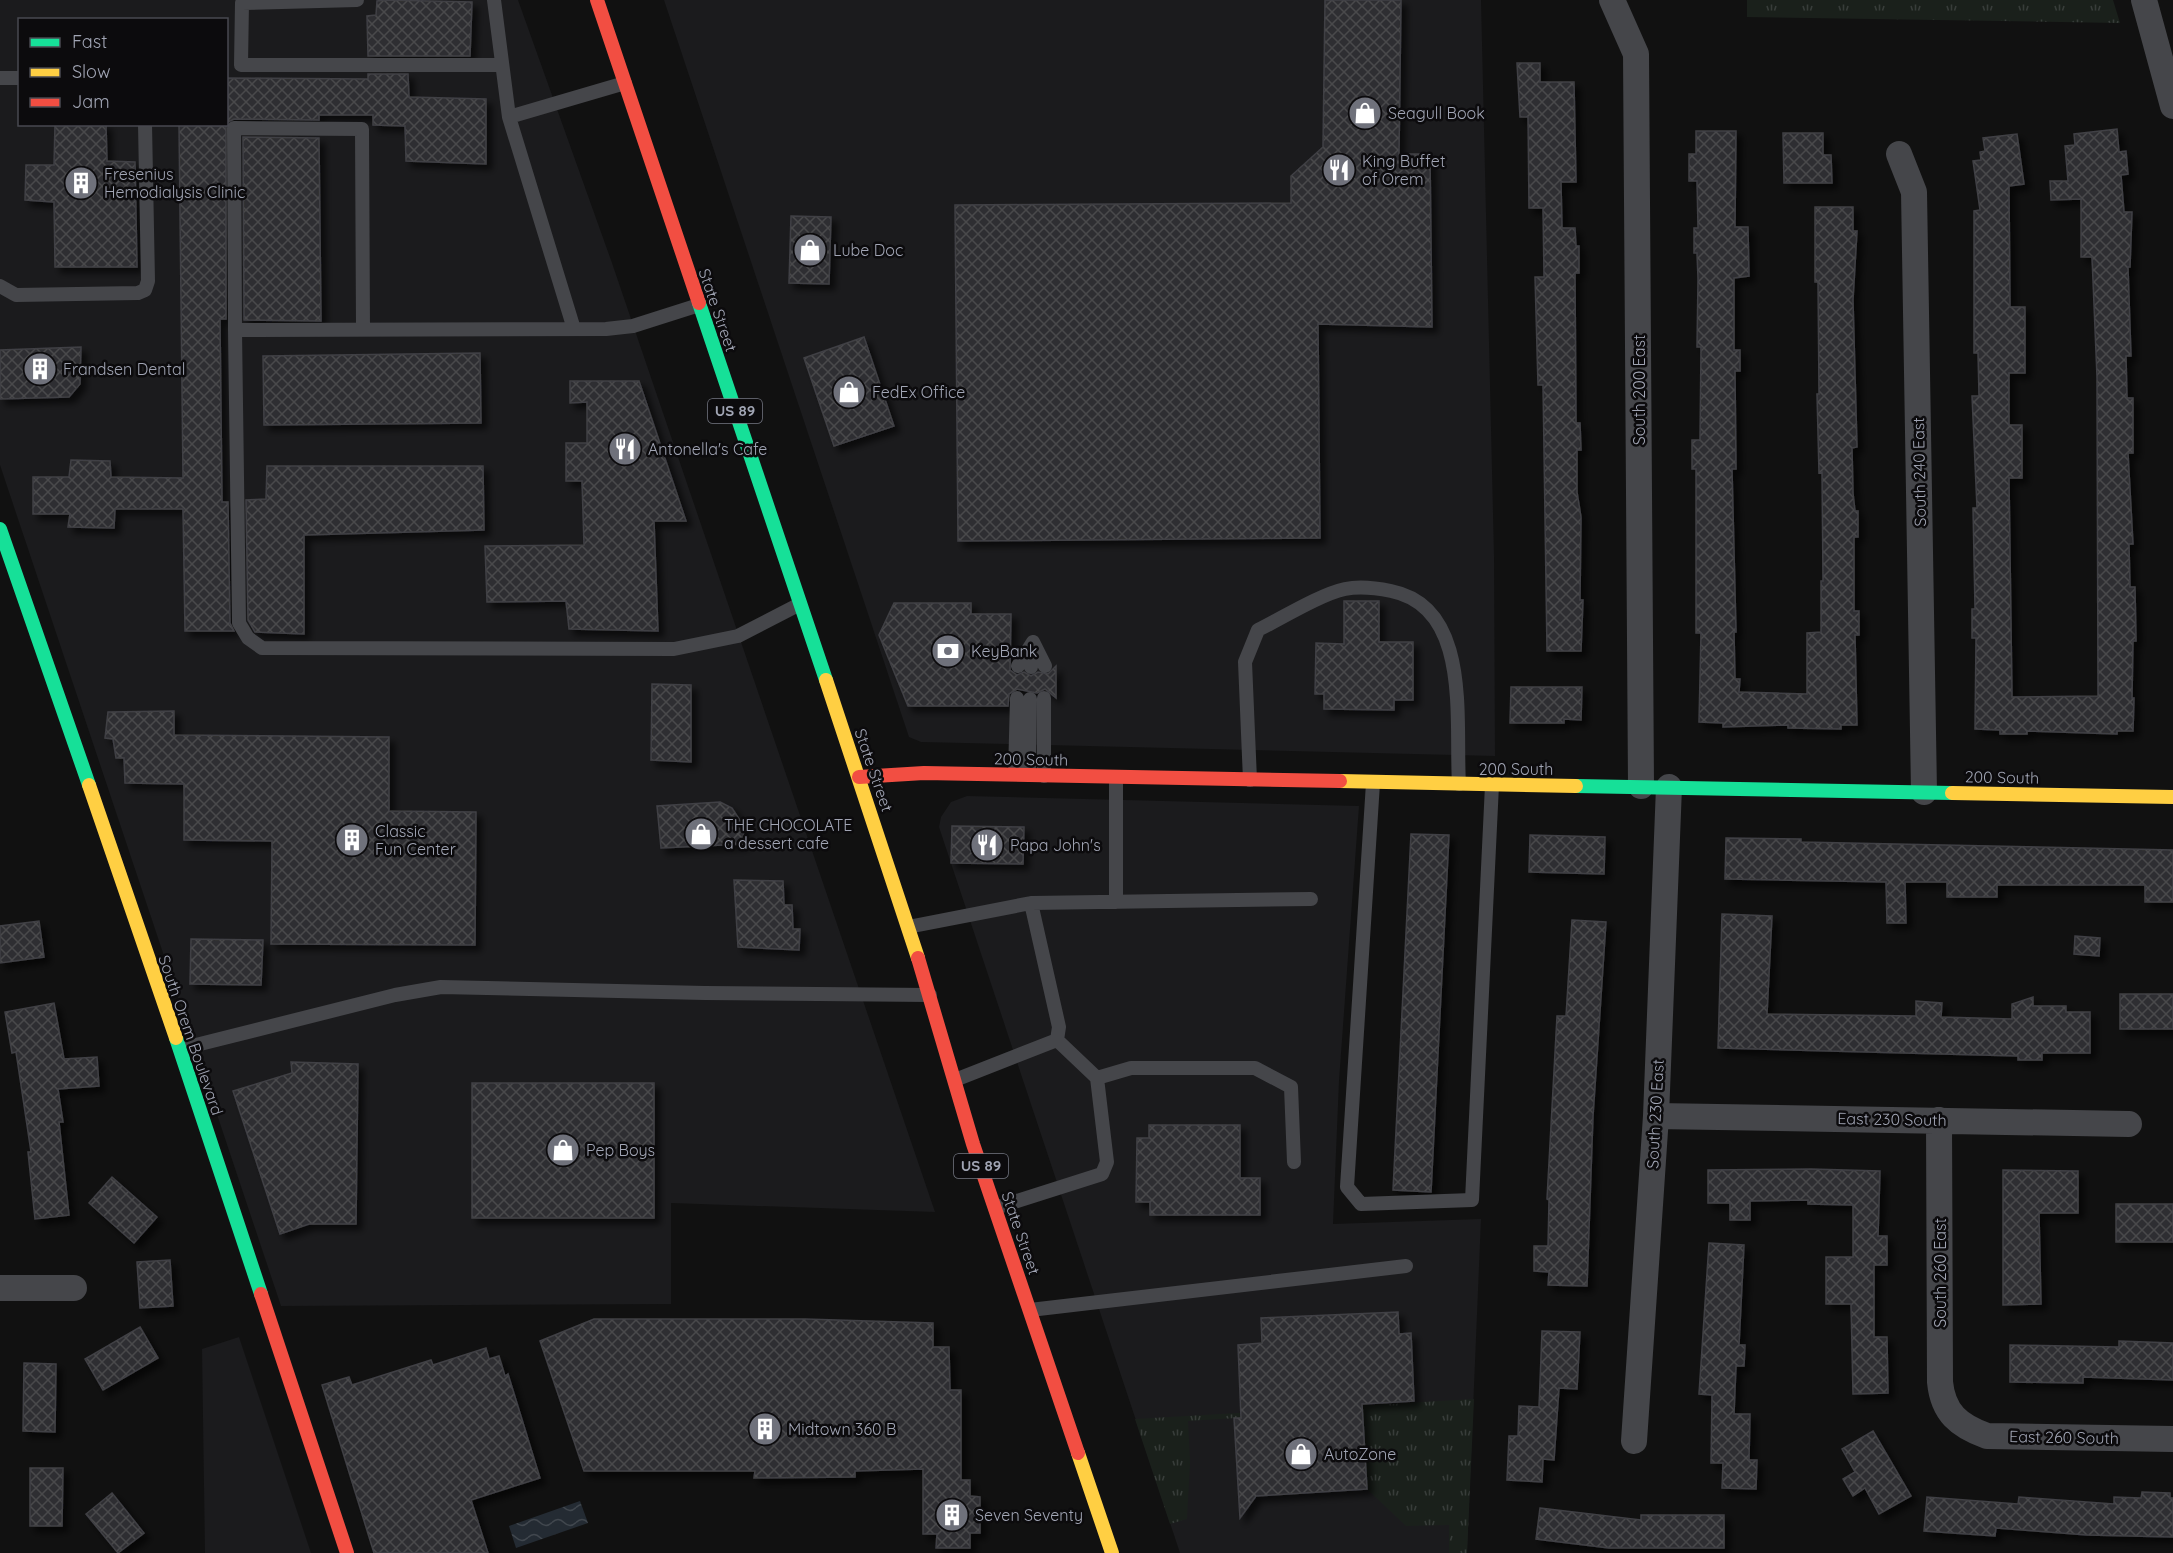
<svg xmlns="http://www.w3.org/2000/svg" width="2173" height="1553" font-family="Quicksand,sans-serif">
<defs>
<pattern id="grass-tufts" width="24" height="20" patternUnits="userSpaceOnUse" patternTransform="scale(1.5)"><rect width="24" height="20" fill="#1a201b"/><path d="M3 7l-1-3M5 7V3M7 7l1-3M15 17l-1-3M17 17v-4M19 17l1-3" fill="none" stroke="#383d3a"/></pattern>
<pattern id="water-waves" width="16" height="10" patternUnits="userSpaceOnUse" patternTransform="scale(1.5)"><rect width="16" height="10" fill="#242b33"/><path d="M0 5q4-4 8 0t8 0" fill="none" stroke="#41474e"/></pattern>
<pattern id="building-cross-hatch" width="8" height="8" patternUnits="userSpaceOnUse" patternTransform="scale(1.5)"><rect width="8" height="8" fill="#2f2f31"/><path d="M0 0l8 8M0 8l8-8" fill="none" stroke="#4a4a4c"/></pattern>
<filter id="shadow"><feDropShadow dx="5.5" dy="5.5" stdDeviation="3" flood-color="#0009"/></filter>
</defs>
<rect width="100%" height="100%" fill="#111"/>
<path fill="#1b1b1d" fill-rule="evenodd" d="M0 0H518L612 263 935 1212 671 1203V1304L281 1306 0 465ZM20 20H226V124H20Z
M664 0H1481L1494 556 1495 756 921 742 909 737Z
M967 796 1359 806 1339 1081 1333 1224 1481 1219 1467 1553H1180L939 827 941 817 951 802Z
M239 1337 311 1553H205L202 1349Z"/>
<path fill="url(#grass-tufts)" d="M1747 0H2113L2120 23 1747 17Z
M1474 1399 1467 1553H1449V1525L1406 1526 1367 1489 1362 1410 1188 1421 1190 1462 1187 1519 1170 1524 1135 1419Z"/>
<path fill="url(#water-waves)" d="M580 1501 588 1523 516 1548 509 1526Z"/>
<path fill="url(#building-cross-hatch)" stroke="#404045" stroke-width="1.5" filter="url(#shadow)" d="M386 0 472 2 470 56H368L367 16 376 15 377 1Z
M1325 0H1401L1399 154H1430L1432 327 1318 324 1320 538 958 541 955 205 1291 203V176L1323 147Z
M1517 63H1540V82H1574L1576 182H1561L1562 228H1575L1576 246H1579V273H1575L1576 423H1580L1581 450H1577V492L1581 517 1580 600H1583L1581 651H1547L1543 385H1538L1535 277H1544L1543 208H1529L1528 117H1520Z
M368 74H408L409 97 486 99V164L406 161 405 126 373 125V115H319V120L234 119 226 123V78L368 79Z
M55 124H106L107 161 135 162 137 267H55L54 202 25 200 26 165H54Z
M179 124H226V319H220L222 502H228L230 623 234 631H185L183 509H115L114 528 68 527 70 514H33V477H69L71 460 110 461 111 477 183 478Z
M2117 129 2119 152 2126 151 2128 174 2121 175 2124 212H2132L2130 267H2128L2131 356H2126L2127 398H2133V453H2128L2133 544H2129L2130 587H2135L2136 641H2133L2132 698H2134L2133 731H2117V734L2027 731V734H2000V730L1975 729 1976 638H1972V609H1975L1973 508H1977L1972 396H1979L1978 353H1974V211L1980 210 1973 161 1981 160 1980 152 1985 151 1983 138 2017 134 2024 184 2009 186 2010 307H2025V373H2009V425H2022V478H2009L2012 697 2098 696 2097 377 2092 257H2081V199L2051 200 2050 181H2068L2065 146 2075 145 2074 134Z
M1696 131H1736L1735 227H1748L1749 276 1734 278V350H1740V371H1735L1736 469H1732L1736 632H1734L1735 679H1740L1739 692 1807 694V633L1821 632V581H1823L1822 472 1819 473 1817 394H1819L1818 282H1815V207H1853V231H1857L1853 300 1857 447 1852 448 1853 493 1855 511H1858V537H1854V611H1859V635H1855L1857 725H1841V729L1788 728V725L1723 727V723L1699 722 1701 633H1696V469H1692V440H1700L1701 347H1697L1698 279 1697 253H1694V228H1698L1697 181H1689V154H1696Z
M1783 133H1823V155H1831L1832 183H1784Z
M243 137 319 138 321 321 244 320Z
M791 216 831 217 829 284 789 283Z
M864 337 894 426 834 446 804 358Z
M81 347 80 384 69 397 0 399V350Z
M480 353 481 423 264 425 263 356Z
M570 381H639L686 521H654L658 631 569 629 566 601 487 602 485 546 584 545 582 481H566V443H587V402L570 403Z
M267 466H483L484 530 304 535V634L255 632 248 620 246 500 266 499Z
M1344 601H1379V642H1413V700H1394V710L1324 709V694H1315L1316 643 1344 644Z
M894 603H971V614H1011L1010 670 1017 675 1024 672 1031 676 1038 672 1048 674 1056 666V698L1045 689 1037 693 1017 689 1009 694 1008 706H908L879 635Z
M652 684 691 685V762L651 760Z
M1511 687H1582L1581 720 1564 719V723H1510Z
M174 711V735L389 737V811L476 812 475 945 271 944 272 841 184 840V784L125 783 124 758H116L113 739 105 738 108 712Z
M720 802 732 808 743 825 744 844 661 848 657 806Z
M952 826 1024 827 1023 864 951 863Z
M1411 834 1449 835 1431 1192 1393 1190Z
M1530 835 1605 837 1604 874 1529 872Z
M1726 838 1801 839V842L2173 850V902H2145V885H1997V897H1947V882H1905L1906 923H1887L1886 882 1725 879Z
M734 880 783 881 784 905H792L793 929H800L799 950 738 947Z
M1722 914 1772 916 1767 1014 1916 1016V1001L1942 1003 1941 1017 2012 1019V1004L2033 997V1006H2066V1012H2090V1053H2042V1060H2018V1056L1718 1048Z
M1572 920 1606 922 1593 1116 1587 1286 1548 1285 1549 1272 1534 1271V1246H1548L1549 1200 1547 1199 1557 1016H1566Z
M39 921 44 957 0 963V926Z
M2075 936 2100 938 2099 956 2074 954Z
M191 939 263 940 261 985 190 984Z
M2120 994H2173V1029H2120Z
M54 1003 64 1059 97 1057 99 1086 58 1089 63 1122H59L69 1215 35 1219 28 1152H31L16 1052 12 1053 5 1012Z
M291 1062 358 1064 356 1224H309L280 1234 233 1091 292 1073Z
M472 1083H654V1218H472Z
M1149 1125H1240V1178H1260V1215H1150V1202H1136L1137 1138H1149Z
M1811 1169 1880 1171 1878 1236H1887V1265H1874V1337H1887L1888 1393 1853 1394 1851 1304H1826V1257H1853V1205L1808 1204V1200L1750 1201V1220H1730V1203H1708V1170Z
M2003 1170 2078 1171V1213H2039L2041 1304 2003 1305Z
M112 1177 157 1217 134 1243 89 1203Z
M2116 1204H2173V1242H2116Z
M1709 1243 1744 1245 1739 1345H1745L1744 1366H1736L1734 1414H1750L1749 1460H1757L1756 1489 1722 1488 1723 1463H1711L1712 1395 1699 1394Z
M170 1260 173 1306 140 1308 137 1262Z
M1398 1312 1399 1334 1411 1333 1414 1401 1362 1404 1367 1489 1256 1496 1240 1518 1234 1418H1241L1238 1345 1262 1343 1261 1318Z
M594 1319H805L933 1323V1347H949L950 1390H961V1480H970V1496L980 1497V1533H970V1548H936L937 1534H923V1469L855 1471V1477L754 1478 755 1471H584L540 1341Z
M140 1327 158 1358 103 1390 85 1359Z
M1542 1331 1580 1332 1577 1389 1559 1388 1554 1460 1543 1459 1542 1482 1507 1480 1509 1436H1518L1519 1406 1539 1407Z
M2119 1341 2173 1343V1380L2083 1377V1383L2010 1382V1345L2119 1347Z
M486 1348 489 1359 499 1356 505 1376 508 1374 540 1478 471 1500 488 1553H374L322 1385 349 1377 352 1385 431 1360 433 1365Z
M24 1363 56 1364 55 1432 23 1431Z
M1873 1431 1911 1496 1879 1514 1865 1488 1853 1496 1843 1479 1855 1472 1842 1449Z
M30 1468H63L62 1526H30Z
M2142 1492 2170 1493V1498H2173V1537L2087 1535 1996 1528 1995 1536 1924 1531 1927 1497 2018 1504 2019 1497 2114 1504V1497L2141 1498Z
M112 1493 144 1533 118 1553 86 1514Z
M1540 1508 1641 1520V1515H1724V1548H1609L1536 1539Z"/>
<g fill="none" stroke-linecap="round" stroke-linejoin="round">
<path stroke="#45464a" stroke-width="14" d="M357 0 242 3 241 65H502
M494 0 509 117
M0 78H20
M0 286 16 295 138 293 145 290 148 281 145 124
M699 305 633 326 606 329 235 330 239 623 248 638 262 648 674 649 738 636 800 604
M574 329 509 117 625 83
M235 330 234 128 362 129 363 328
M1033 642 1045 666
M1018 666 1033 642
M1031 667 1032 644
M1015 774 1017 698
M1029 775 1030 699
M1044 776V698
M1116 777V902
M1250 780 1245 662 1258 630C1282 618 1321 594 1345 589 1360 586 1376 588 1391 591 1472 607 1455 721 1459 784
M1373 783 1347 1187 1361 1204 1472 1200 1492 785
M908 927 1031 903 1311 899
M180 1049 395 995 441 987 705 993 930 995
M1097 1078 1131 1068H1255L1291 1087 1294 1162
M955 1080 1057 1040 1059 1027 1031 903
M995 1208 1102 1174 1107 1162 1097 1078 1057 1040
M1030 1310 1406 1266"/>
<path stroke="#45464a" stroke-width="26" d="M1612 0 1636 54 1641 786
M2144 0 2173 106
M1899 154 1914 192 1924 792
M1656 1116 2129 1124
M1939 1120 1940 1382C1943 1413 1959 1426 1987 1436L2173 1439
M0 1288H74
M1634 1441 1656 1116 1669 787"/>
<path stroke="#16e098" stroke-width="14" d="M699 303 826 680
M0 529 89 785
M1576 786 1952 793
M176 1038 261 1294"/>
<path stroke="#ffcf43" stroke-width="14" d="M826 680 918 958
M1340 781 1576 786
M89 785 176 1038
M1952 793 2173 797
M1078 1453 1112 1553"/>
<path stroke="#f24e42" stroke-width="14" d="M597 0 699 303
M859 777 924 773 1340 781
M918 958 973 1144 1078 1453
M261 1294 347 1553"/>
</g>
<defs>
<g id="shop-disc" transform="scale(1.725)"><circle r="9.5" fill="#6f717b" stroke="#0c0b0d"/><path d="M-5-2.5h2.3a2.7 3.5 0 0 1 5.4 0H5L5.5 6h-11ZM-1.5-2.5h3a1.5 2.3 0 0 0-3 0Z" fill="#fff"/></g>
<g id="restaurant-disc" transform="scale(1.725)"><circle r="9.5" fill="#6f717b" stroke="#0c0b0d"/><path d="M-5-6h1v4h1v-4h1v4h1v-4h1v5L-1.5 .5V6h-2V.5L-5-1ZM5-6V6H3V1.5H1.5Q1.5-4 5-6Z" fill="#fff"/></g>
<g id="building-disc" transform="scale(1.725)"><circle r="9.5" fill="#6f717b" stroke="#0c0b0d"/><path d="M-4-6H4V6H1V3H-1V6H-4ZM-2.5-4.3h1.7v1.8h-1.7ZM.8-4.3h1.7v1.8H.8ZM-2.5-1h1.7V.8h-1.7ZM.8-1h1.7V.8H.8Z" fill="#fff"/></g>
<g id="bank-disc" transform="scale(1.725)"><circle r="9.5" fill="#6f717b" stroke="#0c0b0d"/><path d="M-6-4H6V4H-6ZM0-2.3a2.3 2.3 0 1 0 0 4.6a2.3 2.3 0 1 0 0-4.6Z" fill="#fff"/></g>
</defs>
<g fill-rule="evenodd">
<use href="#shop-disc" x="1365" y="113"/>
<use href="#restaurant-disc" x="1339" y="170"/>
<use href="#building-disc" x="81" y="183"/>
<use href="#shop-disc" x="810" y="250"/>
<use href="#building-disc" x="40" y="369"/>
<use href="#shop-disc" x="849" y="392"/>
<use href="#restaurant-disc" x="625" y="449"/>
<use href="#bank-disc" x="948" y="651"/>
<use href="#shop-disc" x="701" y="834"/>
<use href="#building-disc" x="352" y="840"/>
<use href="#restaurant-disc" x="987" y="845"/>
<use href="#shop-disc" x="563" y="1150"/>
<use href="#building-disc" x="765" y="1429"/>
<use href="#shop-disc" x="1301" y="1454"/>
<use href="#building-disc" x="952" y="1515"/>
</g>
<g text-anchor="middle" stroke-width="5" stroke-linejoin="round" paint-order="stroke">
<g fill="#0c0b0d" stroke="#747782" stroke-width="1.5">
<rect x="708" y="399" width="54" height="24" rx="4.5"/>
<rect x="954" y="1154" width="54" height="24" rx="4.5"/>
</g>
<g font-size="15" font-weight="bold" fill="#a1a5b4">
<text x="735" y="416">US 89</text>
<text x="981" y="1171">US 89</text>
</g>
<g font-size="16" fill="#a1a5b4" stroke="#0c0b0d" text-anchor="start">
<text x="1388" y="119">Seagull Book</text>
<text x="1362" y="167">King Buffet<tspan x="1362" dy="18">of Orem</tspan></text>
<text x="104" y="180">Fresenius<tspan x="104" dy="18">Hemodialysis Clinic</tspan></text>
<text x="833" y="256">Lube Doc</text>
<text x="63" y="375">Frandsen Dental</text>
<text x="872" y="398">FedEx Office</text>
<text x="648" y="455">Antonella's Cafe</text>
<text x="971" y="657">KeyBank</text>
<text x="724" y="831">THE CHOCOLATE<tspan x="724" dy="18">a dessert cafe</tspan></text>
<text x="375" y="837">Classic<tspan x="375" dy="18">Fun Center</tspan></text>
<text x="1010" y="851">Papa John's</text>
<text x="586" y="1156">Pep Boys</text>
<text x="788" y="1435">Midtown 360 B</text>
<text x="1324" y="1460">AutoZone</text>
<text x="975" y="1521">Seven Seventy</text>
</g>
<g font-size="16" fill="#a1a5b4" stroke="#0c0b0d">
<text transform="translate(718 310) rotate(71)" y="6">State Street</text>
<text transform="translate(1639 390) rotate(-90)" y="6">South 200 East</text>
<text transform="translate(1919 472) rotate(-91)" y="6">South 240 East</text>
<text transform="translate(1031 759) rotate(1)" y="6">200 South</text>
<text x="1516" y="775">200 South</text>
<text transform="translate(874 770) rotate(71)" y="6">State Street</text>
<text transform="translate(2002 777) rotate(1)" y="6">200 South</text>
<text transform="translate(191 1035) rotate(71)" y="6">South Orem Boulevard</text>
<text transform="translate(1655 1114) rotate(-87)" y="6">South 230 East</text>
<text transform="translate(1892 1119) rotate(1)" y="6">East 230 South</text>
<text transform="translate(1021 1233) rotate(71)" y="6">State Street</text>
<text transform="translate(1940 1273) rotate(-90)" y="6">South 260 East</text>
<text transform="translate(2064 1437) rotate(1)" y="6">East 260 South</text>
</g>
</g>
<rect x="18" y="18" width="210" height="108" fill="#0c0b0d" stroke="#484950" stroke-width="1.5"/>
<rect x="30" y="38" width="30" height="9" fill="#16e098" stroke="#484950" stroke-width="1.5"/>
<text x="72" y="48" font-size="18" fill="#a1a5b4">Fast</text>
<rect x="30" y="68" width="30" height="9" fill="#ffcf43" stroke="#484950" stroke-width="1.5"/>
<text x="72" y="78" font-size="18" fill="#a1a5b4">Slow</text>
<rect x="30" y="98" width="30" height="9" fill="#f24e42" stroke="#484950" stroke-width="1.5"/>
<text x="72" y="108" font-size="18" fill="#a1a5b4">Jam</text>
</svg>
